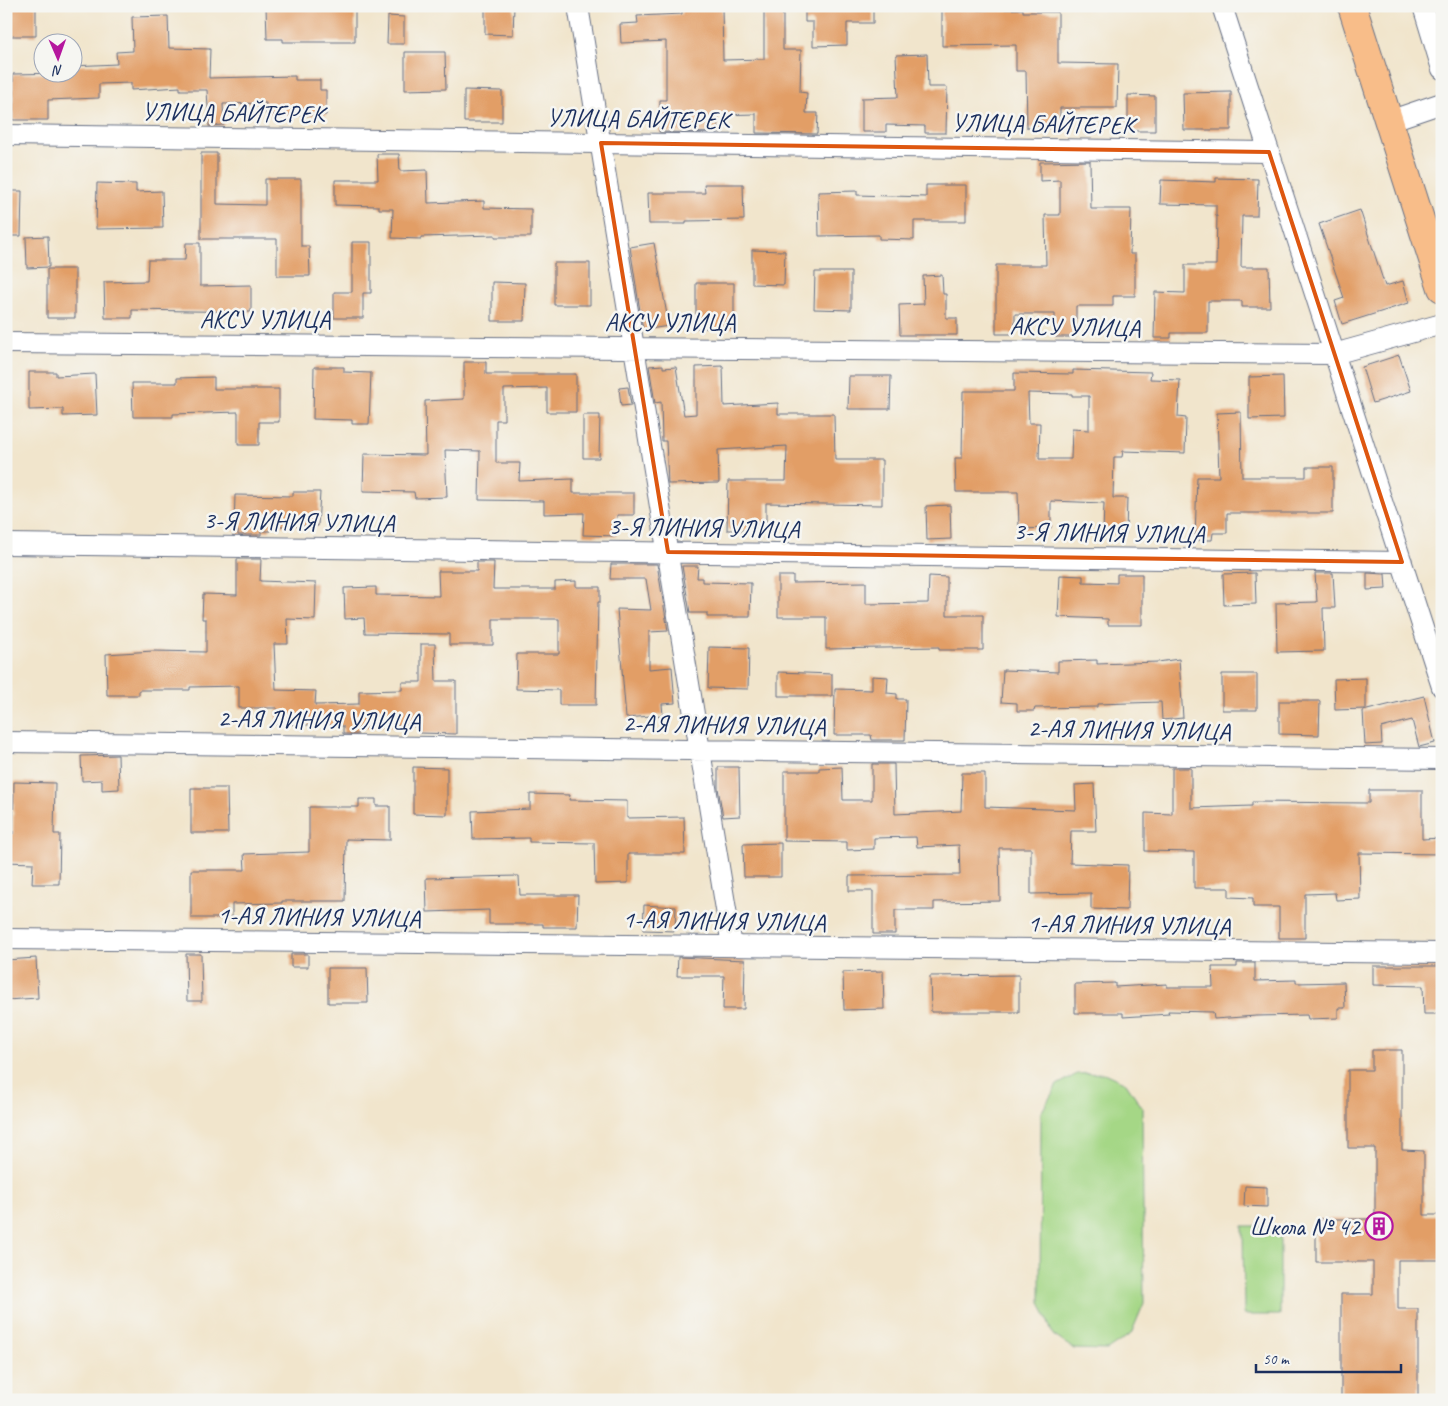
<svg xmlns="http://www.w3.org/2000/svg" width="1448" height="1406" font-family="Caveat,sans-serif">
<rect width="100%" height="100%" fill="#f6f6f2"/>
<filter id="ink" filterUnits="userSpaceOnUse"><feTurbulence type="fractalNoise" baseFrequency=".02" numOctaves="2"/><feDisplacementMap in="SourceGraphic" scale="10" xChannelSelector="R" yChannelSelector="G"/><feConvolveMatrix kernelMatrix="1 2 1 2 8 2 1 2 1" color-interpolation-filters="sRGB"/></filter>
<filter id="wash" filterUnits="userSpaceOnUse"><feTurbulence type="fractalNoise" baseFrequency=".0096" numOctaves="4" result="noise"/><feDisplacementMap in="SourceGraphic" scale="20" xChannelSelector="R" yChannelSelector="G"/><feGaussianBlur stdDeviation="1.12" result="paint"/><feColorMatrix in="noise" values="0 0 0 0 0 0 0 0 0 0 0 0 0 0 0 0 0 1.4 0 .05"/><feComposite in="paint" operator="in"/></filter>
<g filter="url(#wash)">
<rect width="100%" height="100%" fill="#f1e5cc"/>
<path fill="#a5d786" stroke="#608372" d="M1104 1073 1126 1083 1142 1107 1144 1303 1131 1334 1107 1350 1074 1349 1053 1335 1040 1302 1041 1113 1057 1085 1077 1074Z
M1243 1226H1280V1315H1244Z"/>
<g id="blocks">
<path fill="#e29e66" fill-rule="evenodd" d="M6 6H36V36H6Z
M266 6H355V42H283V39H267Z
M485 6H514L513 35 485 34Z
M722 6 723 60 764 59V6H783V50H801L800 92 807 93 806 113H818L817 134 756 133V114L718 115V133L659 132 660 100H666V41L621 43 620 24 638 23 637 16 682 14V7Z
M856 6H873V23H847V45L813 46V22H805V8H856Z
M942 6H977V10L1023 9V12H1058V63L1118 64 1117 108H1060V128H1027L1026 71H1016V45L942 46Z
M168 16 169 48 210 49 209 78 295 76V80H320V90H326V115H266V103L223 104 224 125 209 126 207 90H180V87L131 90V83L99 84V98L48 100V120H13V74L65 73 72 72V66L117 64 116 52 133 51 132 17Z
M388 16 404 17V44H387Z
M405 52H445L446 89 405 90Z
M927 54 928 87H947L946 133H925V126L886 125V132H862V98L898 97 896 55Z
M464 90 502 91V122H464Z
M1231 92V130H1184L1183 93Z
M1128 95 1155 96V131H1128Z
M201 153H217V204L265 205V179H301V246H309L310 276H277V239H201Z
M377 154H399L400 171 427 170 428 203 484 201V208L531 209V237H495V235L421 237V239L392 238 393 209H379V206L335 205V180H378Z
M1090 161 1091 209H1131L1130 254H1135V296H1113V306H1076V337H1055V314H1015V334H996V265H1046L1045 215H1060V180L1040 181V162Z
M1216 178 1258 179 1257 216H1242L1241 267H1269L1270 307H1242V301H1208V333H1171V338H1154L1155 292 1185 293V265H1216L1217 216H1216V205L1160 204 1161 180 1216 182Z
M97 183 136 184V192L162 191 163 228 96 229Z
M704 184H743L744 220 686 221V224H649L648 193H705Z
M926 185H966V221H914V240L879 239V235L819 236 818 192 857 191V195L926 197Z
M6 191H22L21 236H6Z
M1360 210 1385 286 1403 281 1409 303 1342 324 1335 301 1344 298 1319 224Z
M48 236 49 267 27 268 26 237Z
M352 242H371V293H363V318H334V292H352Z
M186 243H200V286L251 285V312L132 310V318H105L104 282 147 281 148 260H185Z
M654 243 669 326 643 330 630 247Z
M752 250 785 251 784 285 752 284Z
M554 263H590V305H554Z
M47 269H75V318H47Z
M815 272H851V310L814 309Z
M942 275 943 294H946V318H957V335H900L899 305 924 304 923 276Z
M492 282 525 283 524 321H492Z
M696 283H734V328H696Z
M1399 355 1411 391 1373 403 1362 367Z
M464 362H486V374H576V412H547V388L504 389V420H496V463H520L519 481 573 479V493H634V515H617L616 536 583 535 584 513 544 514V501L479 500 480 451 445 450 447 497 415 498 414 492 363 491 364 454 426 455 425 401 464 399Z
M663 365V368L676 367 684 415 696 414V367L723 366 724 406 778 403V414H834L835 460H882V505L766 503V530H727L728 481H786L787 446 718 450 719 483 668 484 666 441H662L661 402 655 403 649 366Z
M314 367H344V372L371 373 369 424H352V420L313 419Z
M1073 370 1151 372 1150 379 1180 380 1178 417 1186 418 1185 453 1123 451 1122 457H1114L1113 498H1127L1126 534 1103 533 1104 503 1051 501V528L1019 529 1018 492H956L955 458H962L963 391H1014V373L1073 374ZM1028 393 1072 394V396H1089V430L1072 429 1071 459H1039L1040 423H1029Z
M29 372H56V376L95 374 97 415 63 416V409L29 410Z
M849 376H891L890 409H848Z
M1283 376 1284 418 1249 419V377Z
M214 377V389H279V422H259V445H238V412L173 414V417H133L132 383H177V378Z
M628 387 631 405 621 406 619 388Z
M1241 412 1242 477H1306V467H1333V513H1227V533H1213L1212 540H1195L1197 477H1219L1217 413Z
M583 415H600L599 458H583Z
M293 492H320L318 526H270V531H261V535H238V531L234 530 235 495 293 496Z
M950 505 951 539 927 540 926 506Z
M237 559H261L260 581 316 583 315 620 287 619 288 644H274L276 690 316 691 315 705 359 704V691L402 690V682H421V644H435L436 681H456V734L419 733V726H375V728H358V734H343V726L276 724 277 708H239V686L190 687V690H139V695H107L106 654 153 651 206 652V619H202L203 594 237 595Z
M477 562H494L493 589H555V582L576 581V587H600V602H598L596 705H559V690L516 689 517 654H559V619H493V645H449V634L365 633 364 618 345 619 344 588 376 587V595L439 596 438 571H477Z
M611 564H657L668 631 649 632V669L672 667 675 703 662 704 663 715 626 718 617 609 651 610 646 579H610Z
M682 566H698L697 578H702V582L751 583 750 617H707V613H690Z
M1255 573 1256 604 1224 605 1223 574Z
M1315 573H1333L1335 608H1323L1324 651 1277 652 1276 603 1317 602Z
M1367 573 1385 574 1386 589 1367 590Z
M1117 574H1142V625H1108V619L1058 617 1060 575 1083 576V582L1117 583Z
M778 576H793V583L866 582V604L928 603 929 576 947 577V615H983V650H939V647L826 649V617H778Z
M709 647 749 648 748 689 708 688Z
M1179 659 1183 718 1162 720 1161 702 1097 704V707L1035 708 1034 711H1017V703L1001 702 1003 670 1058 672V661L1097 660V664L1158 662Z
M778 672 832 674V696H778Z
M1222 674H1257V710H1222Z
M872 676 888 677 887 693 897 694V699H906L905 740H872L871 735H834L835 689 872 690Z
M1366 678V709L1335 710 1334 679Z
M1424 696 1435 743 1419 747 1412 720 1381 728 1382 744 1365 745 1363 711Z
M1279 701H1320L1319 735 1279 734Z
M118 755 119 789 102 790V780L82 781 81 756Z
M872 764H894L895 814 961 811 962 773H985V807L1076 810 1075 785 1094 784 1096 831H1071L1070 863 1128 865 1127 910 1091 909V893L1031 894V848H999L1000 901 934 902V910H895V934H873V891H849V876L960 875 959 845 917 847 916 837 874 838V849L847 850V842L784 841V771H819V768L842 767 843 800H872Z
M413 767 447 768V815L413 814Z
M718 767H739L740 816 723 817 718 788Z
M1172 768H1191V808L1252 806V802L1369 803V790H1422V839L1442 838V854L1359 853 1360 899 1336 900 1335 893 1305 894V938H1279V907H1253V898L1229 897V888H1194V852L1145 851V813L1172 814Z
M14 782 55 783 54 834H60L59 884H32L33 863 6 862V834H13Z
M191 788H227L228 833H191Z
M530 794 570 795 569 800 627 801V818L684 817 685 854H628V883L595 884 594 843 529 842V838L473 839 472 811 530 809Z
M359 799H376V806H390V840L346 839 345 901H282V903L232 904V918H191V870H245L244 854 309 852V807H359Z
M781 843V877H744L743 844Z
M519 876 520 895H578L577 927H543V924H489V910L427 912 426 878Z
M644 905 676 907 675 931 643 930Z
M186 954H201L202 1001H187Z
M291 954H308V967H291Z
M678 957 745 960 744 1009H723L724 976H677Z
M36 958 38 998 6 1000V960Z
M1237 963H1255V981L1296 980V983L1344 982 1345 1008H1338V1018L1308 1019 1307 1015 1256 1016 1214 1019 1213 1012 1168 1011 1169 1014 1123 1017V1013H1075V984L1115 983V987L1167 984V987H1213L1212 967H1237Z
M1373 966H1442V1014H1424L1423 986 1373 985Z
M328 968H367L368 1003H328Z
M883 971 884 1009 844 1010 843 972Z
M1019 975V1012H931L930 976Z
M1372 1050H1402V1150L1424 1151V1215H1442V1260H1398V1309H1418V1400H1341V1294H1373V1262H1316V1219H1375V1148H1348V1070H1372Z
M1245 1186 1267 1187V1207L1244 1206Z"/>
</g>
</g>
<g filter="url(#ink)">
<use href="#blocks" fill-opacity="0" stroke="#666f84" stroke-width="1"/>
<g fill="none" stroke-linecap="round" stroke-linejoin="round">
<g stroke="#666f84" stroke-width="22">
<path id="street" d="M578 6 732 946
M1222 6 1442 687
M1423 6 1442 69
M1389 121 1442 103
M6 135 1269 152
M6 343 1334 354 1442 324
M6 544 1402 562
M6 742 1442 759
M6 939 1442 953"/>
</g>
<g stroke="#666f84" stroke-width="30">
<path id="primary" d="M1352 6 1442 288"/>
</g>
<use href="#street" stroke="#fff" stroke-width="20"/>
<use href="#primary" stroke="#f8bd89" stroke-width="28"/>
</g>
</g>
<path fill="none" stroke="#de5710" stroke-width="4" stroke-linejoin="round" d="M601 143 1269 152 1402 562 668 552Z"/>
<defs>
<g id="building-ring" transform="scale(1.4375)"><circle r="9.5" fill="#f6f6f2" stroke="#b5179e" stroke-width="1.5"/><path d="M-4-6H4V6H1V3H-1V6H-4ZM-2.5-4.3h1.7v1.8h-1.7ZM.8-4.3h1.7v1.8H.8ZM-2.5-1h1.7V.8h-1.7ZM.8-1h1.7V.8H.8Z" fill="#b5179e"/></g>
</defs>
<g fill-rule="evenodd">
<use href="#building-ring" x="1379" y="1226"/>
</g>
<g text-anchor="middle" stroke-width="5" stroke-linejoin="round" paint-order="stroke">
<g font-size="25" fill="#1b2f5e" stroke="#f6f6f2">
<text transform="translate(233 112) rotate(1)" y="9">УЛИЦА БАЙТЕРЕК</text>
<text transform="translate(638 118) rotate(1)" y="9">УЛИЦА БАЙТЕРЕК</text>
<text transform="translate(1043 123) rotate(1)" y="9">УЛИЦА БАЙТЕРЕК</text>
<text x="265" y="328">АКСУ УЛИЦА</text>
<text x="670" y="331">АКСУ УЛИЦА</text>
<text transform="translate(1075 326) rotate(1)" y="9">АКСУ УЛИЦА</text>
<text transform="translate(299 521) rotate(1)" y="9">3-Я ЛИНИЯ УЛИЦА</text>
<text transform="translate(704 527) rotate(1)" y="9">3-Я ЛИНИЯ УЛИЦА</text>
<text transform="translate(1109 532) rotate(1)" y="9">3-Я ЛИНИЯ УЛИЦА</text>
<text transform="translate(319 719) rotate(1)" y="9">2-АЯ ЛИНИЯ УЛИЦА</text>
<text transform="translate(724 724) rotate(1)" y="9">2-АЯ ЛИНИЯ УЛИЦА</text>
<text transform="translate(1129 729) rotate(1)" y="9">2-АЯ ЛИНИЯ УЛИЦА</text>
<text transform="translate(319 916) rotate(1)" y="9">1-АЯ ЛИНИЯ УЛИЦА</text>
<text transform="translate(724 920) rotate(1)" y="9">1-АЯ ЛИНИЯ УЛИЦА</text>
<text transform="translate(1129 924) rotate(1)" y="9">1-АЯ ЛИНИЯ УЛИЦА</text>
</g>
<g font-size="25" fill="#1b2f5e" stroke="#f6f6f2" text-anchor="end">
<text x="1360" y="1235">Школа № 42</text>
</g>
</g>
<rect width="1448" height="1406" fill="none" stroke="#f6f6f2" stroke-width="25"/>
<g transform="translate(58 58) rotate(178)"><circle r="24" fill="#f6f6f2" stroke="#9ea6b7"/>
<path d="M0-4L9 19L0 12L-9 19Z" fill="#b5179e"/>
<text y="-8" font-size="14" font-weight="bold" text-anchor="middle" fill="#1b2f5e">N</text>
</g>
<path d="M1256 1364v8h145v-8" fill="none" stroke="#1b2f5e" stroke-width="2.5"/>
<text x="1263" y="1364" font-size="15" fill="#1b2f5e" stroke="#f6f6f2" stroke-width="4" paint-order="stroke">50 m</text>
</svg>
